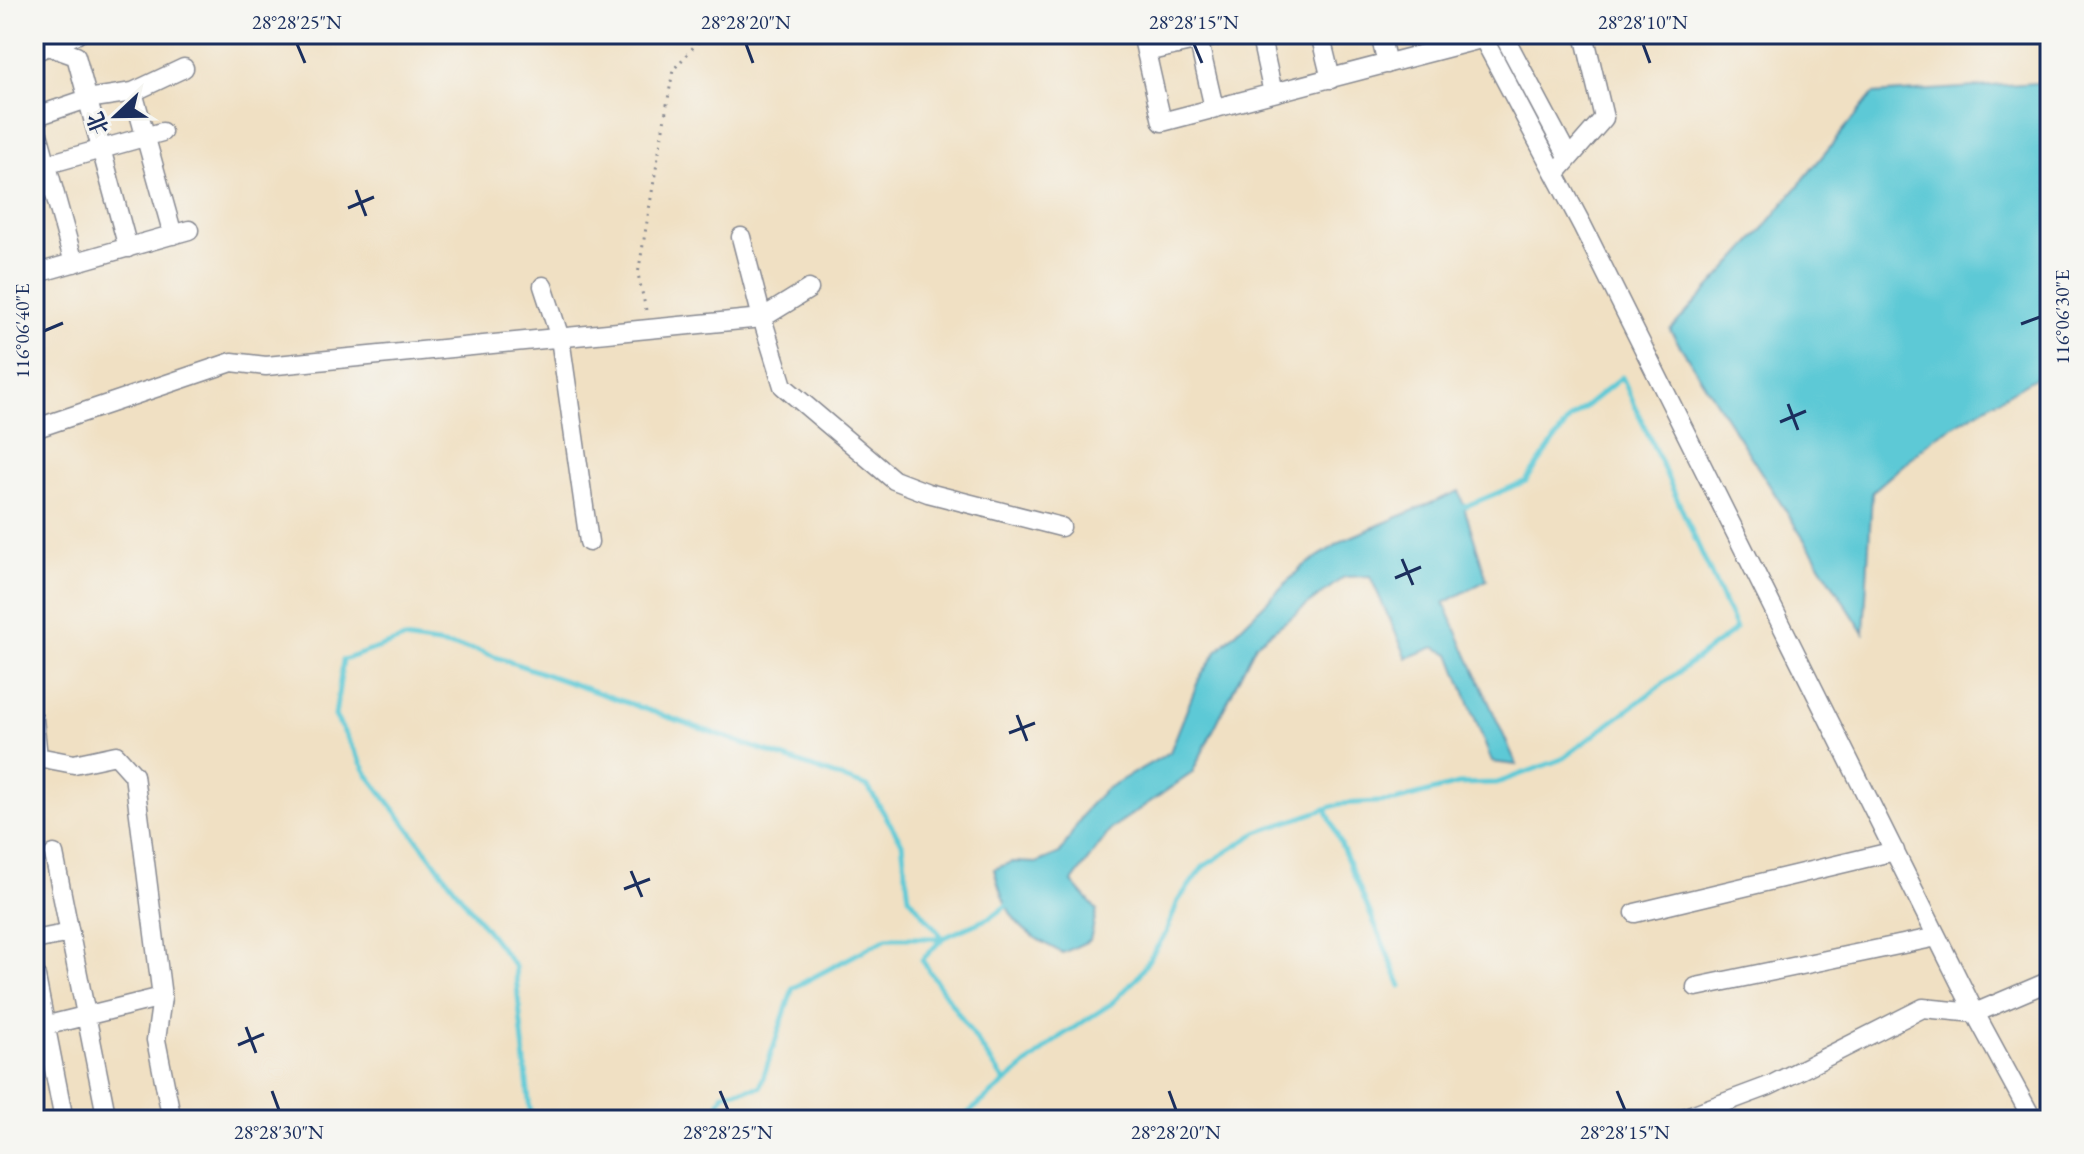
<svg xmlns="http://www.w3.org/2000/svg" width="2084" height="1154" font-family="'EB Garamond','Noto Serif SC',serif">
<rect width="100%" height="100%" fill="#f6f6f2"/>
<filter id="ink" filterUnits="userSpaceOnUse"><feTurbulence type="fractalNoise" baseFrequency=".0125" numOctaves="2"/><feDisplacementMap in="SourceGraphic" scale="16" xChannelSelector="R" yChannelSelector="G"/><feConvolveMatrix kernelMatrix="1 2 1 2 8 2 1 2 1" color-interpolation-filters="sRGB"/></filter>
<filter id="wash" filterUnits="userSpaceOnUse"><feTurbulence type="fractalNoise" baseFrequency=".006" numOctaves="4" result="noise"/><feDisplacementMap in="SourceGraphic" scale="32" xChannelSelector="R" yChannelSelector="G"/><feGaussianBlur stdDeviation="1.8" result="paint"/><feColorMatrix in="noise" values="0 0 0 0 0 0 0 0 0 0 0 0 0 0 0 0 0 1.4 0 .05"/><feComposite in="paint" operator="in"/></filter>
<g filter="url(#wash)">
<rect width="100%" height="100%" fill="#f0e0c3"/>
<path fill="#5dc9d6" stroke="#3c7c9a" stroke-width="2" d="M2050 82V369L1935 437 1872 492 1864 633 1670 330 1759 234 1873 94Z
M1459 491 1487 580 1444 603 1517 765 1492 762 1450 654 1434 647 1407 658 1370 576 1344 577 1256 644 1192 773 1112 828 1072 882 1097 910 1090 940 1063 953C1018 931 1007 919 994 869L1012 862 1036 863 1060 853 1087 808 1104 790 1170 752 1199 679 1218 650 1302 567 1344 540Z"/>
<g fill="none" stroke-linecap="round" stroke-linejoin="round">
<path stroke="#5dc9d6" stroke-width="5" d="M1326 809 1401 986
M531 1120 515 967 368 775 335 716 343 660 404 639 476 650 868 787 902 843 909 897 943 938 991 917 1010 903
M712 1120 724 1093 760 1087 793 988 887 938H943L922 960 1005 1082
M960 1120 1061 1036 1111 1004 1137 978 1166 933 1178 901 1203 867 1258 832 1340 804 1395 801 1458 784 1497 783 1562 759 1736 629 1622 377 1569 420 1526 481 1459 509"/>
</g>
</g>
<g filter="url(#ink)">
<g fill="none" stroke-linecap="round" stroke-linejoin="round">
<g stroke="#868890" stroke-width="21">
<path id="minor" d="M1142 34 1162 122 1500 34
M1197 34 1214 108
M1260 34 1273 93
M1320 34 1331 79
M1380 34 1387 64
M1481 34 1582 225 1975 1013 2033 1120
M1503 34 1569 158
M51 47 76 56 128 248
M34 52 78 34
M1146 52 1226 34
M133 92 173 235
M34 117 87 99 133 92 184 68
M34 119 74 263
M34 168 162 132
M1555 174 1604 118 1584 34
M741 237 762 318 809 289
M34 274 189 230
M543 286 560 338 589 542
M34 429 232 362 266 366 762 318 783 386 894 480 928 493 1061 527
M34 719 38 757 74 764 116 755 134 775 162 997 156 1040 172 1120
M54 854 107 1120
M1635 913 1895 851
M34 940 70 933
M34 967 64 1120
M1696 987 1937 937
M36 1028 162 997
M1678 1120 1769 1086 1923 1008 1975 1013 2050 981"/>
</g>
<path stroke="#868890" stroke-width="3" stroke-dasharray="2 6" stroke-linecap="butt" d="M646 310 638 274 673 70 705 34"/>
<use href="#minor" stroke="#fff" stroke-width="18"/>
</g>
</g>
<path fill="none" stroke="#1b2f5e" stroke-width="3" d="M297 44 305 63M746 44 753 63M1194 44 1202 63M1643 44 1650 63M356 190 366 216M348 208 374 197M2021 324 2040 317M44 331 63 323M1788 404 1798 430M1780 422 1806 411M1402 559 1413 585M1395 578 1421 567M1017 715 1027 741M1009 733 1035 723M631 871 642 897M624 889 650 879M246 1027 256 1053M238 1045 264 1034M272 1091 279 1110M720 1091 728 1110M1169 1091 1176 1110M1617 1091 1625 1110"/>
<rect width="2084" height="1154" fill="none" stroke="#f6f6f2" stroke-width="88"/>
<g transform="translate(116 116) rotate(248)" stroke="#f6f6f2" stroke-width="6" paint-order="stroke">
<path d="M0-6L14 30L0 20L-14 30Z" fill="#1b2f5e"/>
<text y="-12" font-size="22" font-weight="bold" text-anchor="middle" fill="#1b2f5e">北</text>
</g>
<rect x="44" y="44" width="1996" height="1066" fill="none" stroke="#1b2f5e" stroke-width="3"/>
<g font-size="20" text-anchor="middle" fill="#1b2f5e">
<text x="297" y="29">28°28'25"N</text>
<text x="746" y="29">28°28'20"N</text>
<text x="1194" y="29">28°28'15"N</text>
<text x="1643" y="29">28°28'10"N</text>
<text transform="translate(2062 317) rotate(-90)" y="7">116°06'30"E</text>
<text transform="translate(22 331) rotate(-90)" y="7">116°06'40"E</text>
<text x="279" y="1139">28°28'30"N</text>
<text x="728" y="1139">28°28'25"N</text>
<text x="1176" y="1139">28°28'20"N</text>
<text x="1625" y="1139">28°28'15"N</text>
</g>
</svg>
